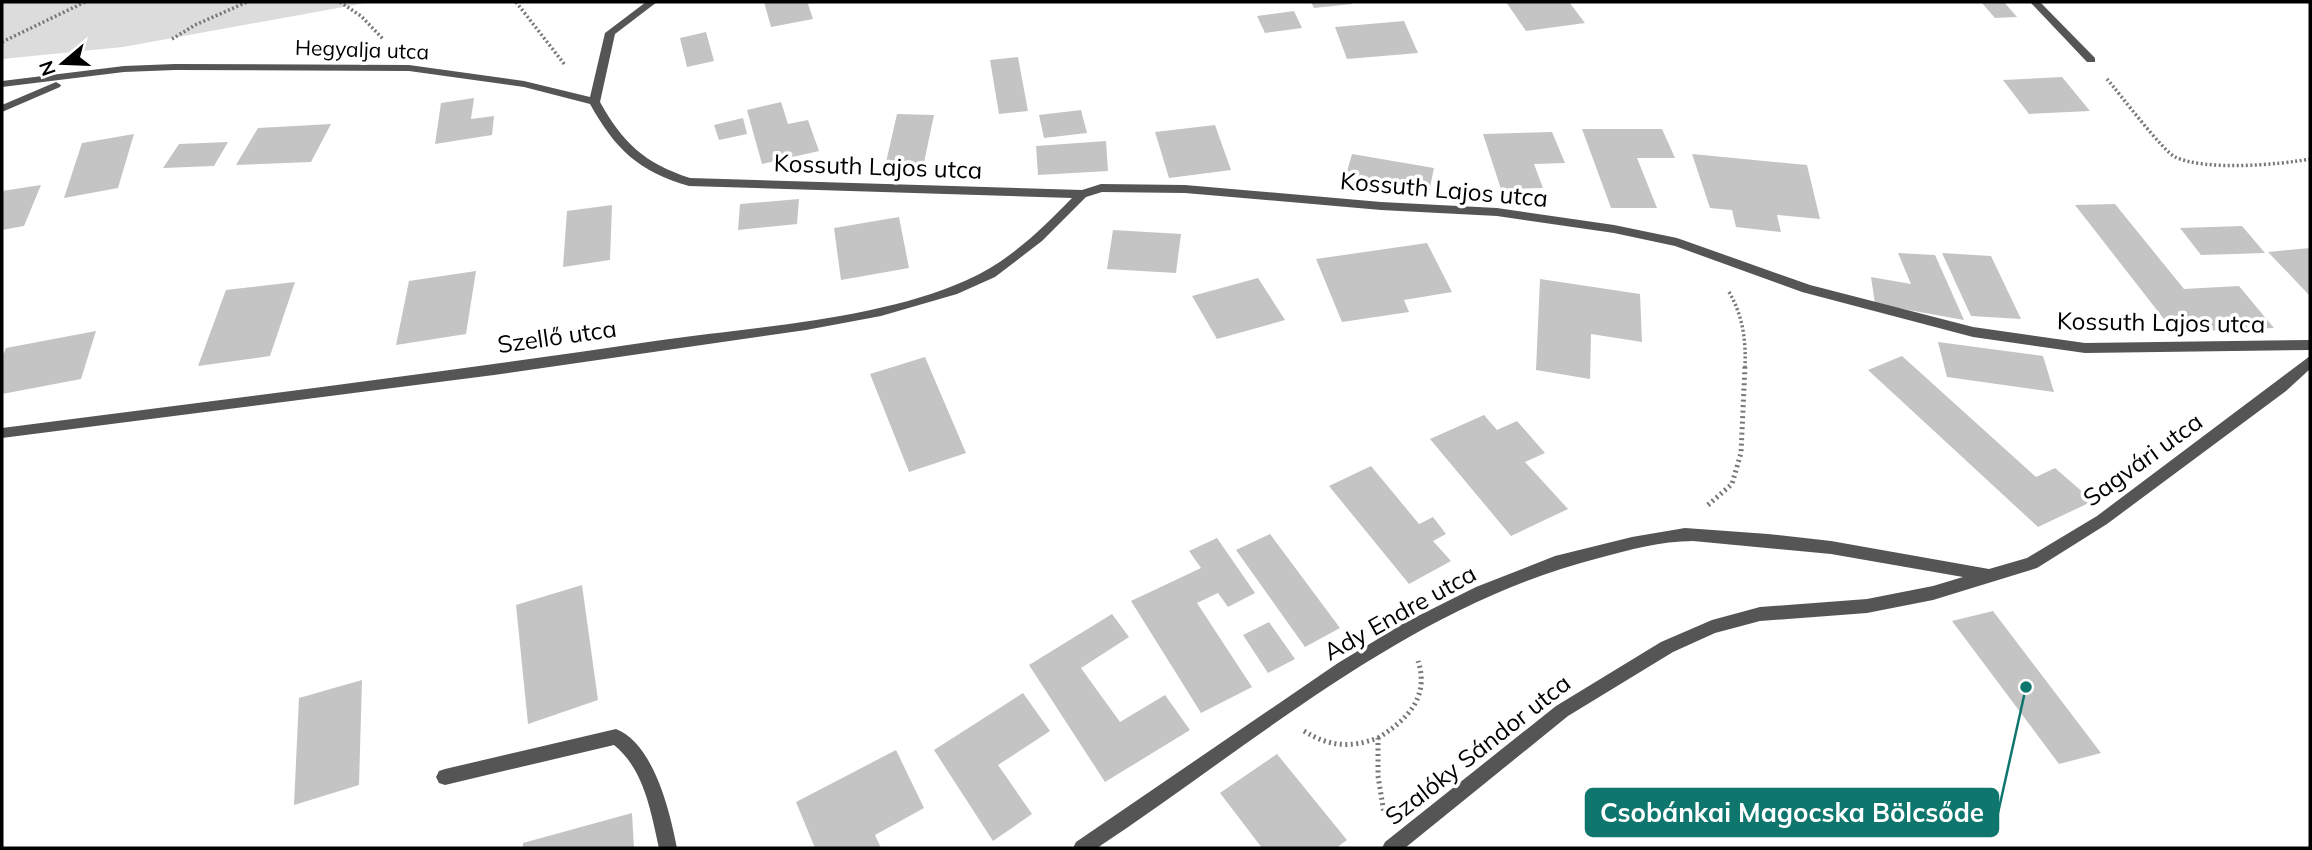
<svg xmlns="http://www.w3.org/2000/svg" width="2312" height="850" font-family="Mulish,sans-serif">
<rect width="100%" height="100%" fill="#fff"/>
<path fill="#dcdcdc" d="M2 2H371L123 47 2 59Z"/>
<path fill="#c4c4c4" d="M764 2H813L808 4 813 19 771 27Z
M1311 2H1352V4L1314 8Z
M1506 2H1569L1585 23 1526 31Z
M1981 2H2004L2017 17 1995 18Z
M1294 11 1302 28 1265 33 1257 16Z
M1404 21 1418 53 1347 59 1335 27Z
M706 32 714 61 687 67 680 38Z
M1018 57 1028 111 999 114 990 60Z
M2062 77 2090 111 2029 114 2003 80Z
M474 98 471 119 494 116 492 135 435 144 441 103Z
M781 102 788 124 808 120 819 151 762 164 747 110Z
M1081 110 1087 133 1044 138 1039 115Z
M897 114 934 115 922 172 884 171Z
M743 118 747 134 719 140 714 125Z
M331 124 311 162 236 165 258 128Z
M1215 125 1231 170 1169 178 1155 132Z
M1582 129H1662L1675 158H1637L1657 208H1611Z
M1552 132 1565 163 1534 164 1543 188 1501 189 1483 134Z
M134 134 118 188 64 198 82 143Z
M1106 141 1108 171 1038 175 1036 146Z
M228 142 214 166 163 168 179 144Z
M1352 154 1434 168 1429 192 1345 178Z
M1692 154 1807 165 1820 219 1777 215 1781 232 1736 227 1732 210 1710 208Z
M41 185 24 226 2 230V191Z
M799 199 797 224 738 230 740 204Z
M2115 204 2184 289 2239 286 2274 328 2174 332 2075 205Z
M612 205 610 260 563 267 567 211Z
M899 217 909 268 841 280 834 228Z
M2242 226 2265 253 2201 255 2180 228Z
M1113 230 1181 234 1176 273 1107 269Z
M1427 243 1452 292 1404 300 1409 312 1342 322 1316 259Z
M2310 248V296L2268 252Z
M1898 253 1935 255 1964 320 1875 304 1871 277 1911 284Z
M1942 253 1991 256 2021 319 1971 316Z
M476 271 466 334 396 345 409 281Z
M1258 278 1285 320 1217 339 1192 296Z
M1540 279 1640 294 1642 342 1591 334 1590 379 1536 370Z
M295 282 270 356 198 366 226 290Z
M96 331 81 379 2 394V357L6 348Z
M1938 342 2043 356 2054 392 1947 377Z
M1902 356 2036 477 2055 468 2093 501 2038 527 1868 370Z
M925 357 966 453 909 472 870 374Z
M1484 415 1497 430 1517 421 1545 453 1525 462 1568 509 1511 536 1430 439Z
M1371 466 1419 524 1433 517 1446 534 1433 541 1451 561 1409 584 1329 486Z
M1270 534 1340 628 1305 647 1236 550Z
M1217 538 1255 593 1228 607 1218 593 1197 603 1252 687 1201 713 1131 601 1201 568 1189 551Z
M582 585 598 700 528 724 516 605Z
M1993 611 2101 753 2059 764 1952 621Z
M1112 614 1129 637 1081 668 1120 722 1165 695 1190 730 1105 782 1029 665Z
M1269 622 1295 659 1268 673 1243 635Z
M362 680 359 785 294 805 299 698Z
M1023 693 1050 731 998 765 1032 814 993 841 934 750Z
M896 750 924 808 875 835 881 848H815L796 802Z
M1277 754 1347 840 1336 848H1262L1220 793Z
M632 813 634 848H523V843Z"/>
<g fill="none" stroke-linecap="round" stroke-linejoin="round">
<path stroke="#777" stroke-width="3.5" stroke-dasharray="2 2.5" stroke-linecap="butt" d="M340 2 361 16 384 40
M516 2 565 65
M172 39 195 25 247 2
M2 42 85 2
M2107 79C2119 93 2163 151 2175 157 2205 171 2277 165 2310 159
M1729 292C1743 316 1746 340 1745 367"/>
<path stroke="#777" stroke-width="5" stroke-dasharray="2 3.5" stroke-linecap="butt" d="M1708 505 1732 484 1741 453 1745 366
M1304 731C1330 747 1350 748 1378 738V776L1384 813
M1378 738C1407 720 1430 697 1418 661"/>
<path fill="#555" fill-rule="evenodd" d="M616 729C654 744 670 812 677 848H659C651 812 644 769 614 745L445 785 439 783 436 777 439 771 445 769Z"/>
<path fill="#555" fill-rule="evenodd" d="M646 2H657L615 34 600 102C623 143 644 163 690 178L1082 190 1101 184 1185 185 1381 202 1497 208 1614 225 1677 238 1810 285 1973 327 2085 343 2310 340V350L2085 353 1973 337 1802 292 1675 246 1614 233 1497 216 1381 210 1185 193 1102 192 1086 197 1042 241 995 277 957 294 881 316 806 330 494 375 2 438V428C220 400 438 373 655 341 753 327 878 320 967 280 1008 262 1041 230 1072 198L689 186C639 172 615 149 590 104L524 87 409 71 175 70 124 72 2 87V81L124 66 175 64 409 65 524 81 590 97 605 33Z
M2030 2H2040L2095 58V62H2087Z
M56 82 61 85 60 87 2 112V105Z
M2310 356V369L2286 391 2107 524 2037 568 1933 600 1867 613 1760 621 1715 633 1673 652 1568 716 1405 848H1382L1385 842 1556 706 1661 642 1712 620 1760 607 1867 599 1933 586 1963 577 1831 554 1693 541C1661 541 1629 550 1599 558 1409 606 1257 742 1097 848H1073L1076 842 1338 663 1406 622 1476 587 1555 556 1632 537 1685 528 1768 534 1831 541 1989 569 2027 558 2097 516Z"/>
</g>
<g text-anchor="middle" stroke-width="7" stroke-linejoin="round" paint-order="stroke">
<g font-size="21" fill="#000" stroke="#fff">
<text transform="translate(362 50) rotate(2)" y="7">Hegyalja utca</text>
</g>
<g font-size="24" fill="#000" stroke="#fff">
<text transform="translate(878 167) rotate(2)" y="8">Kossuth Lajos utca</text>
<text transform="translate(1444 190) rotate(5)" y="8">Kossuth Lajos utca</text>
<text transform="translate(2161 323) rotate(1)" y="8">Kossuth Lajos utca</text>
<text transform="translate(557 337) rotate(-8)" y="8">Szellő utca</text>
<text transform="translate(2143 460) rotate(-36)" y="8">Sagvári utca</text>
<text transform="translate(1400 613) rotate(-29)" y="8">Ady Endre utca</text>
<text transform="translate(1478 750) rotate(-38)" y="8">Szalóky Sándor utca</text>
</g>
</g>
<path fill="none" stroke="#0f766e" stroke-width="2.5" d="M2026 687L1998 813"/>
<circle fill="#0f766e" stroke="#fff" stroke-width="2.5" cx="2026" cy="687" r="7"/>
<rect fill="#0f766e" stroke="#0f766e" stroke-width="2.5" x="1586" y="789" width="412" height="47" rx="7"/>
<g font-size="26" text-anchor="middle" font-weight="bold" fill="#fff">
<text x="1792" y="822">Csobánkai Magocska Bölcsőde</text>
</g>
<rect width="2312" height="850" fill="none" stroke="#000000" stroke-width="7"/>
<g transform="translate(63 63) rotate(251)" stroke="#ffffff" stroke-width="5" paint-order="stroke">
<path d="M0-5L12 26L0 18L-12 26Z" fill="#000000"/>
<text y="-10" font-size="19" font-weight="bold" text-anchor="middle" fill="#000000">N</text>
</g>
</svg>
